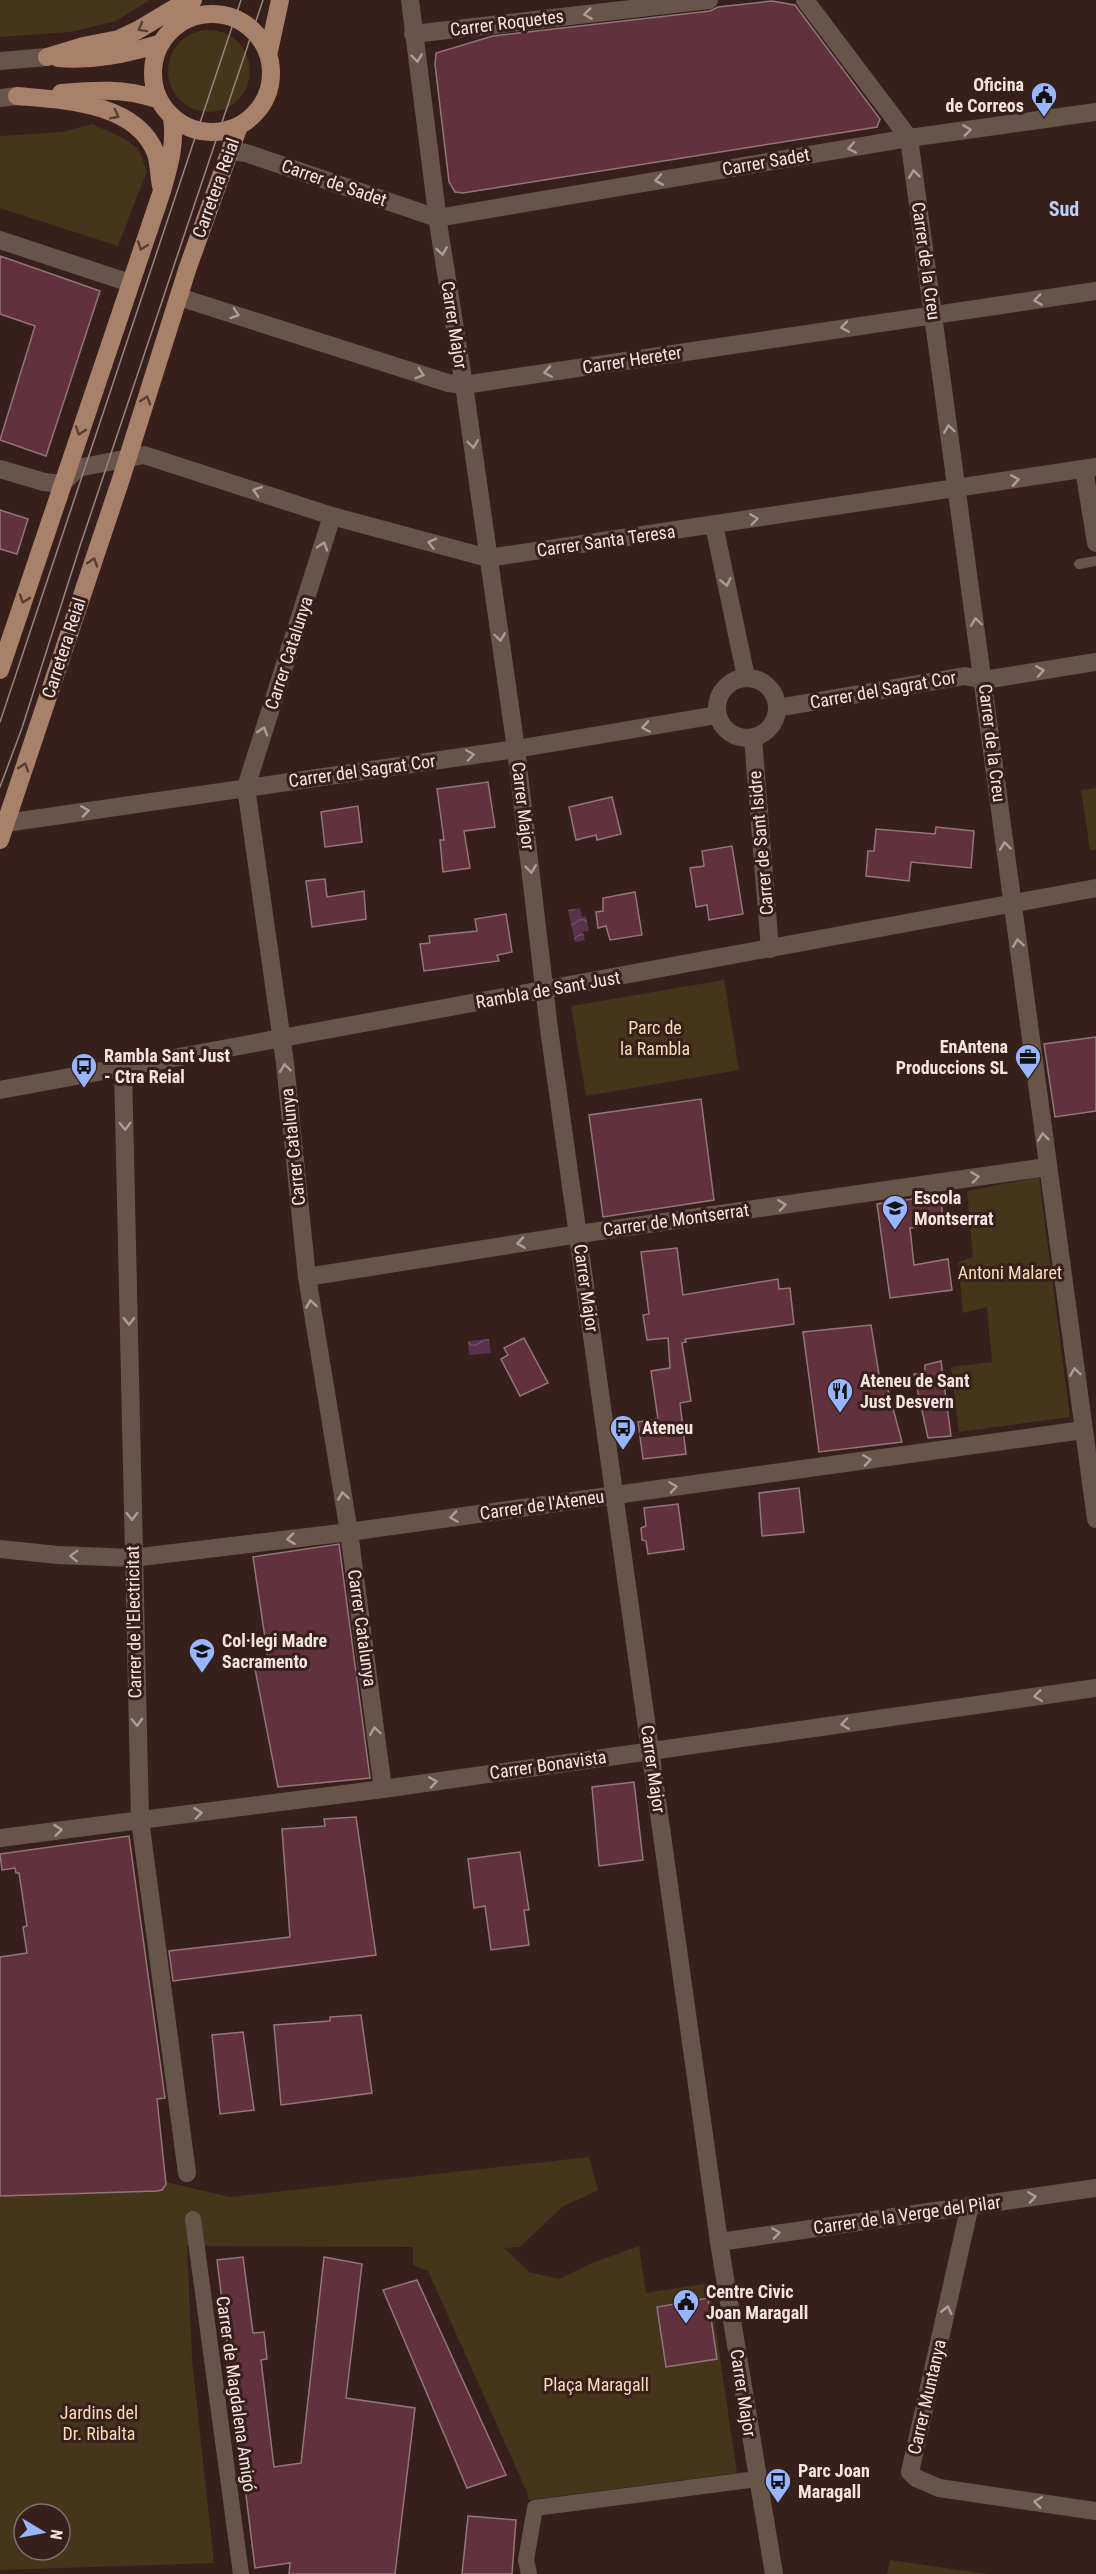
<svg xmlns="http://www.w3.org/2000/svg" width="1096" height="2574" font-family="'Roboto Condensed',sans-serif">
<defs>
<pattern id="water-waves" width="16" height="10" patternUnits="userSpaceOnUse" patternTransform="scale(1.5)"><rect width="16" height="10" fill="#59324d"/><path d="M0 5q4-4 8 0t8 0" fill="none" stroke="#715066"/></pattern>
</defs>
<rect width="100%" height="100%" fill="#37201c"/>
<path fill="#45351b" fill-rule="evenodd" d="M0 0H150L116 21 71 32 0 37Z
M168 71a41 41 0 1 1 82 0a41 41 0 1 1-82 0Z
M92 124 121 137 138 148 147 171 118 246 0 208V136L63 132Z
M1096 788V849L1090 850 1081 790Z
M724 980 739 1070 586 1096 571 1006Z
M1039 1177 1070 1417 959 1432 951 1367 992 1362 987 1307 963 1313 958 1262 973 1257 967 1191Z
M589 2157 598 2190 562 2207 520 2247 504 2248 529 2272 559 2279 592 2263 639 2246 646 2293 709 2283 737 2473 529 2500 526 2490 428 2271 413 2265V2247L187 2246 192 2359 214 2563 0 2570V2191L166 2182 230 2197ZM24 2514H60V2550H24Z
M890 2560 987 2574H887Z"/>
<path fill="url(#water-waves)" d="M580 908 582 917 586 916 589 931 583 932 585 940 575 942 568 910Z
M489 1339 491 1353 469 1355 468 1341Z"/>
<path fill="#61323e" stroke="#92757b" stroke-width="1.5" d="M772 1 795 5 880 119 877 127 463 193 455 192 449 182 435 64 436 53 493 36 710 11 718 7Z
M0 256 100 291 46 456 0 440 35 326 0 314Z
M0 510 28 519 17 554 0 549Z
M488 782 495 827 464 831 470 868 443 872 440 840H444L437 789Z
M612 797 621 834 597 840 596 835 576 840 569 807Z
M358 806 362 842 325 847 321 812Z
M936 827 974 831 971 868 911 862 909 881 866 876 868 851H874L876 829 935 834Z
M732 846 743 914 709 920 707 905 696 907 690 868 704 866 702 851Z
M325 879 327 897 364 891 366 919 312 927 306 881Z
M635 892 642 935 610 940 606 926 598 928 596 912 603 911V898Z
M506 914 512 952 497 955 499 961 424 971 420 944 430 943 429 936 477 931 475 919Z
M1096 1037V1111L1055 1117 1044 1044Z
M701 1099 714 1200 603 1217 589 1115Z
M941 1195 943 1225 910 1228 914 1265 948 1259 952 1290 890 1298 877 1204Z
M677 1248 683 1295 778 1279 779 1289 790 1288 794 1324 685 1339 686 1342 682 1343 691 1401 680 1403 686 1454 643 1459 638 1422 658 1419 651 1371 670 1368 668 1338 647 1340 643 1315 649 1314 641 1252Z
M871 1325 881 1387 887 1386 902 1442 819 1452 803 1332Z
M524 1338 548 1383 520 1396 501 1359 508 1355 504 1348Z
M941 1361 951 1436 928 1438 914 1374H925V1365Z
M799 1488 804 1532 762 1536 759 1493Z
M678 1504 684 1549 648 1554 646 1541 642 1540 641 1528 646 1526 644 1508Z
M339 1544 370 1778 278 1787 255 1669 268 1658 253 1557Z
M634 1782 643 1860 599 1866 592 1787Z
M356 1817 376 1955 173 1981 169 1951 290 1937 282 1829 325 1826 324 1819Z
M129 1836 165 2098 157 2099 166 2184 162 2190 157 2191 0 2196V1957L27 1953 23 1927 27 1926 19 1873H16L15 1868 2 1870 0 1854Z
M520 1852 529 1910H524L529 1945 491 1950 485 1906 474 1908 468 1859Z
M361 2015 372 2093 281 2105 274 2025 330 2021V2017Z
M243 2032 254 2110 220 2114 212 2035Z
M243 2257 253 2333 264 2332 267 2359 261 2360 274 2467 301 2463 324 2257 362 2264 346 2398 415 2408 395 2574H289L290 2563 255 2568 217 2260Z
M417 2280 506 2475 467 2488 383 2290Z
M708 2298 717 2359 666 2367 657 2307Z
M468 2516 516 2520 512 2574H462Z"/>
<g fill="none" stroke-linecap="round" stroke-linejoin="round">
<path stroke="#685549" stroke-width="10" d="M1079 564 1096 561"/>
<path stroke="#685549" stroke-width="16" d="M193 2219 241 2574
M529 2574 526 2560 535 2508 757 2479"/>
<path stroke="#685549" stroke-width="18" d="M805 0 909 138 1096 1519
M413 34 709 0
M231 151 246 153 437 218 909 138 1096 112
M0 240 130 283
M179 297 448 383 464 385 1096 291
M0 469 44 482 62 484 78 468 144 455 332 516 488 558 1096 467
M1084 469 1096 543
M332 516 246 787 285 1063 307 1277 349 1532 383 1789
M714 525 746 677
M717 708a30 30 0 1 1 60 0a30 30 0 1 1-60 0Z
M777 708 965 676 984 680 1096 662
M753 738 770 949
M6 823 516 749 717 715
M123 1068 140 1820 187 2173
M307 1277 579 1234 1047 1167
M0 1549 57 1555 132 1558 349 1532 1083 1430
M0 1838 383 1789 1096 1688
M970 2205 910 2472 916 2478 939 2488 1096 2511
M719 2242 1096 2188"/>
<path stroke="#685549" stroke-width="18" d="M410 0 439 229 464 385 516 749 549 1029 719 2242 774 2574
M0 61 47 57
M0 98 17 96
M0 1090 1096 888"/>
<path stroke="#a8816a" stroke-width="18" d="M153 73a59 59 0 1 1 118 0a59 59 0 1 1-118 0Z
M269 51 280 0
M47 57 83 46 119 39 138 30 173 9 193 0
M58 58C94 61 125 54 159 44
M61 93C96 90 123 88 157 99
M17 96C62 100 137 102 156 154 159 163 159 176 161 186
M0 670 162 191C169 166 176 144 172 118
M0 840 121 479 188 267 239 126"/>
<path stroke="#988481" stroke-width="1.5" d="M0 722 241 0
M0 787 22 728 80 546 263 0"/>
</g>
<defs><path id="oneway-chevron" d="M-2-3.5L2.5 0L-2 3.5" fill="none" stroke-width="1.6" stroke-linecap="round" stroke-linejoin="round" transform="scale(1.5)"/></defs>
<g stroke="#ae9d96">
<use href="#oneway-chevron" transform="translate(588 14) rotate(173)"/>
<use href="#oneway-chevron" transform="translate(417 58) rotate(83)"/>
<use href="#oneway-chevron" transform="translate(967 130) rotate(-8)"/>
<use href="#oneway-chevron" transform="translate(852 148) rotate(170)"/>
<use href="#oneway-chevron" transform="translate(914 174) rotate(-97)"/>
<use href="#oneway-chevron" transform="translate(659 180) rotate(170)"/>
<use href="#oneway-chevron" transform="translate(442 251) rotate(81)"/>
<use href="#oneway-chevron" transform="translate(1038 300) rotate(172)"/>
<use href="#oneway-chevron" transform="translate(235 314) rotate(18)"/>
<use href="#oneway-chevron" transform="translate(845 327) rotate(171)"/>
<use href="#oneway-chevron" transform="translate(548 372) rotate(171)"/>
<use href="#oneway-chevron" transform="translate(420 374) rotate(18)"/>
<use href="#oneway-chevron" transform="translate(949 429) rotate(-98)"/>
<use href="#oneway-chevron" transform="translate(473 444) rotate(82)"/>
<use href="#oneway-chevron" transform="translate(1015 480) rotate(-9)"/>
<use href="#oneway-chevron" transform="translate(257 491) rotate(-161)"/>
<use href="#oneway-chevron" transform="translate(754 519) rotate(-8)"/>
<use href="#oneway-chevron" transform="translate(432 543) rotate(-165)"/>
<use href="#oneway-chevron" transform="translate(323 546) rotate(-72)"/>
<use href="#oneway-chevron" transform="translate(726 582) rotate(78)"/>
<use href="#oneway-chevron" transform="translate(976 622) rotate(-98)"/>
<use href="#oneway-chevron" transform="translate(500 637) rotate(82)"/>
<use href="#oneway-chevron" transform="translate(1040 671) rotate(-9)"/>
<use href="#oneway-chevron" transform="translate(646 727) rotate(171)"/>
<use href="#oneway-chevron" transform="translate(263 731) rotate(-72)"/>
<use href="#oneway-chevron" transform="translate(470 755) rotate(-8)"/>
<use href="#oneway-chevron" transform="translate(85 811) rotate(-9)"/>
<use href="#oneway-chevron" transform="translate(1005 846) rotate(-97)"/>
<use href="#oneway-chevron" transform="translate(531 869) rotate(83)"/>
<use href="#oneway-chevron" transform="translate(1018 943) rotate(-98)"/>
<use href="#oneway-chevron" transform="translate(285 1068) rotate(-97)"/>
<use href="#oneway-chevron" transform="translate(125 1126) rotate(89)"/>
<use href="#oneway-chevron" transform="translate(1043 1137) rotate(-96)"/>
<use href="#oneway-chevron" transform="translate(975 1177) rotate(-8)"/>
<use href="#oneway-chevron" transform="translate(782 1205) rotate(-8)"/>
<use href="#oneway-chevron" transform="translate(521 1243) rotate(171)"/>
<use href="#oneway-chevron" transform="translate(311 1304) rotate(-99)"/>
<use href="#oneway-chevron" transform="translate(129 1321) rotate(89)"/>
<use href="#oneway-chevron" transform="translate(1075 1372) rotate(-98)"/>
<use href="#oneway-chevron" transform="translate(867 1460) rotate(-8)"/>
<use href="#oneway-chevron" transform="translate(673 1487) rotate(-8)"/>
<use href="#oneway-chevron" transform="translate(343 1496) rotate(-99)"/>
<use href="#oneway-chevron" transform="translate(132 1516) rotate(89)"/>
<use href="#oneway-chevron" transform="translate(454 1517) rotate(172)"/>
<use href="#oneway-chevron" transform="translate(291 1539) rotate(173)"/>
<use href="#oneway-chevron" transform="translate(74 1556) rotate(-178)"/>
<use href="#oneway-chevron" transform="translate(1038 1696) rotate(172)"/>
<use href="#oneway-chevron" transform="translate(137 1722) rotate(88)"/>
<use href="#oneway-chevron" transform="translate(845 1724) rotate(172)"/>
<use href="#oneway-chevron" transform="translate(375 1731) rotate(-98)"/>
<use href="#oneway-chevron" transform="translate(433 1782) rotate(-8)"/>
<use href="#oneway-chevron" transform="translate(198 1813) rotate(-7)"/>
<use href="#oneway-chevron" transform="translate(58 1830) rotate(-7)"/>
<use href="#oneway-chevron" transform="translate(1032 2197) rotate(-8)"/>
<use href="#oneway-chevron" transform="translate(776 2233) rotate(-8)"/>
<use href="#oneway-chevron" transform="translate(947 2310) rotate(-77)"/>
<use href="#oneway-chevron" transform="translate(1038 2502) rotate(-172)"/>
</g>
<g stroke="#593d33">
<use href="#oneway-chevron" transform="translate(142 28) rotate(151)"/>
<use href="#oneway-chevron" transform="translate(115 115) rotate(27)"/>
<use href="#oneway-chevron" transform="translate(142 246) rotate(110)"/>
<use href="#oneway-chevron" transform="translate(146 400) rotate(-72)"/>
<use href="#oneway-chevron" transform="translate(80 431) rotate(109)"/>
<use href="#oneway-chevron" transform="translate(93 562) rotate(-72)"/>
<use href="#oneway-chevron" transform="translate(24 599) rotate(109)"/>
<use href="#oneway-chevron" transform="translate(24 767) rotate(-72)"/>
</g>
<defs>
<g id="civic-pin" transform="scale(1.35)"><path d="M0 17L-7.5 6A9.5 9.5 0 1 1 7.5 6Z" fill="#98b6fd" stroke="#37201c"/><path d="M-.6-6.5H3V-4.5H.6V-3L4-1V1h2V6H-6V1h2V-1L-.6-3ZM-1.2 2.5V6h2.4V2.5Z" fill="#111"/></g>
<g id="office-pin" transform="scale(1.35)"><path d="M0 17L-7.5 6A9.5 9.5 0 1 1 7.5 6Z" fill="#98b6fd" stroke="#37201c"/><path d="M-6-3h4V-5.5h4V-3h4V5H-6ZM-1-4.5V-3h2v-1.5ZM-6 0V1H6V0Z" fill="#111"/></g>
<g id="bus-pin" transform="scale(1.35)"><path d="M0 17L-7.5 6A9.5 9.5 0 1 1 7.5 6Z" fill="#98b6fd" stroke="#37201c"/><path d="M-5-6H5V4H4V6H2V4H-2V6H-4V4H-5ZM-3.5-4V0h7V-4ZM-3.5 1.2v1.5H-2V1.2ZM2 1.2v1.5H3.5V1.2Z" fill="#111"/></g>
<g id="school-pin" transform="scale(1.35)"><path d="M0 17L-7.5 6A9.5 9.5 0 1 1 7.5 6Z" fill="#98b6fd" stroke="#37201c"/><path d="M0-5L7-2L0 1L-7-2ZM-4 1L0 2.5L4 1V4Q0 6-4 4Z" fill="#111"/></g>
<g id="restaurant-pin" transform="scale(1.35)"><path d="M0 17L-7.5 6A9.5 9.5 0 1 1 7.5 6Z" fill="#98b6fd" stroke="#37201c"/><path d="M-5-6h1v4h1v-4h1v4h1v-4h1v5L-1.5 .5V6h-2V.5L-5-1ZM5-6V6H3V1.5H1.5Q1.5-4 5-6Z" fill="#111"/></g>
</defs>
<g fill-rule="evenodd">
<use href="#civic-pin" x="1044" y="95"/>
<use href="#office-pin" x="1028" y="1057"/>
<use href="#bus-pin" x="84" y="1066"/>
<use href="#school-pin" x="895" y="1208"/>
<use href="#restaurant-pin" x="840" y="1391"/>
<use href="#bus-pin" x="623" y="1428"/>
<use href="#school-pin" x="202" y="1651"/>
<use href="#civic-pin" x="686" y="2302"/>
<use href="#bus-pin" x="778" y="2481"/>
</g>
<g text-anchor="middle" stroke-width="6" stroke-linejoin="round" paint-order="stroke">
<g font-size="18" fill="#f5e5e2" stroke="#37201c">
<text transform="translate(507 23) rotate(-7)" y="6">Carrer Roquetes</text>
<text transform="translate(766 162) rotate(-10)" y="6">Carrer Sadet</text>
<text transform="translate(334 183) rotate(19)" y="6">Carrer de Sadet</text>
<text transform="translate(216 188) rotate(-70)" y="6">Carretera Reial</text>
<text transform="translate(926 261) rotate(82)" y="6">Carrer de la Creu</text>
<text transform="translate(454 325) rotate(81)" y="6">Carrer Major</text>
<text transform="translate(632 360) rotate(-9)" y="6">Carrer Hereter</text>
<text transform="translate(606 541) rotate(-8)" y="6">Carrer Santa Teresa</text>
<text transform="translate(64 648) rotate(-72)" y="6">Carretera Reial</text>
<text transform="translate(289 653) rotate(-72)" y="6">Carrer Catalunya</text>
<text transform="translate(883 690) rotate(-10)" y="6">Carrer del Sagrat Cor</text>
<text transform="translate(992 743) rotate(83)" y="6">Carrer de la Creu</text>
<text transform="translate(362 771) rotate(-8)" y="6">Carrer del Sagrat Cor</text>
<text transform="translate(523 806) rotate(83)" y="6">Carrer Major</text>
<text transform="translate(761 843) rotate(-95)" y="6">Carrer de Sant Isidre</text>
<text transform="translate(548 990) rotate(-10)" y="6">Rambla de Sant Just</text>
<text transform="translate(293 1147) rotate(-96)" y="6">Carrer Catalunya</text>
<text transform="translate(676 1220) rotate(-8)" y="6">Carrer de Montserrat</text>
<text transform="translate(586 1288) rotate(82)" y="6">Carrer Major</text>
<text transform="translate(542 1505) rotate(-8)" y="6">Carrer de l'Ateneu</text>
<text transform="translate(134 1622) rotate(-91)" y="6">Carrer de l'Electricitat</text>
<text transform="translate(362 1628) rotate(82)" y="6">Carrer Catalunya</text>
<text transform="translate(548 1765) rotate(-8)" y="6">Carrer Bonavista</text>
<text transform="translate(653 1769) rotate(82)" y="6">Carrer Major</text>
<text transform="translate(907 2215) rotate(-8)" y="6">Carrer de la Verge del Pilar</text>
<text transform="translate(743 2393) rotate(81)" y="6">Carrer Major</text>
<text transform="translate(236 2394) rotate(82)" y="6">Carrer de Magdalena Amigó</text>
<text transform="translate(927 2397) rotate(-77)" y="6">Carrer Muntanya</text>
</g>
<g font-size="18" font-weight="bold" fill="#f5e5e2" stroke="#37201c" text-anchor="start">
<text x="1024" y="91" text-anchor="end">Oficina<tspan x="1024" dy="21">de Correos</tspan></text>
<text x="1008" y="1053" text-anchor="end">EnAntena<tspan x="1008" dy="21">Produccions SL</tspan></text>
<text x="104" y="1062">Rambla Sant Just<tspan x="104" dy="21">- Ctra Reial</tspan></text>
<text x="914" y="1204">Escola<tspan x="914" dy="21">Montserrat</tspan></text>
<text x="860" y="1387">Ateneu de Sant<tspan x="860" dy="21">Just Desvern</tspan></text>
<text x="642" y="1434">Ateneu</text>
<text x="222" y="1647">Col·legi Madre<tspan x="222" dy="21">Sacramento</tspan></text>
<text x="706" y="2298">Centre Civic<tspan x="706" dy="21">Joan Maragall</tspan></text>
<text x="798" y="2477">Parc Joan<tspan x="798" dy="21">Maragall</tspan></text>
</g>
<g font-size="18" fill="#f9ddb6" stroke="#37201c">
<text x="655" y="1034">Parc de<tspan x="655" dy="21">la Rambla</tspan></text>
<text x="1010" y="1279">Antoni Malaret</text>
<text x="596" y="2391">Plaça Maragall</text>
<text x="99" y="2419">Jardins del<tspan x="99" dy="21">Dr. Ribalta</tspan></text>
</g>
<g font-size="20" font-weight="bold" fill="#bed0f9" stroke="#37201c">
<text x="1064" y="216">Sud</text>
</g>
</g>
<g transform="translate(42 2532) rotate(100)"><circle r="28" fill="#37201c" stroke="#836f6b" stroke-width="1.5"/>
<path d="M0-4.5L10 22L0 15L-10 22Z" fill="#98b6fd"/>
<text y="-9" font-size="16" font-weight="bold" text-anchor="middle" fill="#f5e5e2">N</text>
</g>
</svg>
